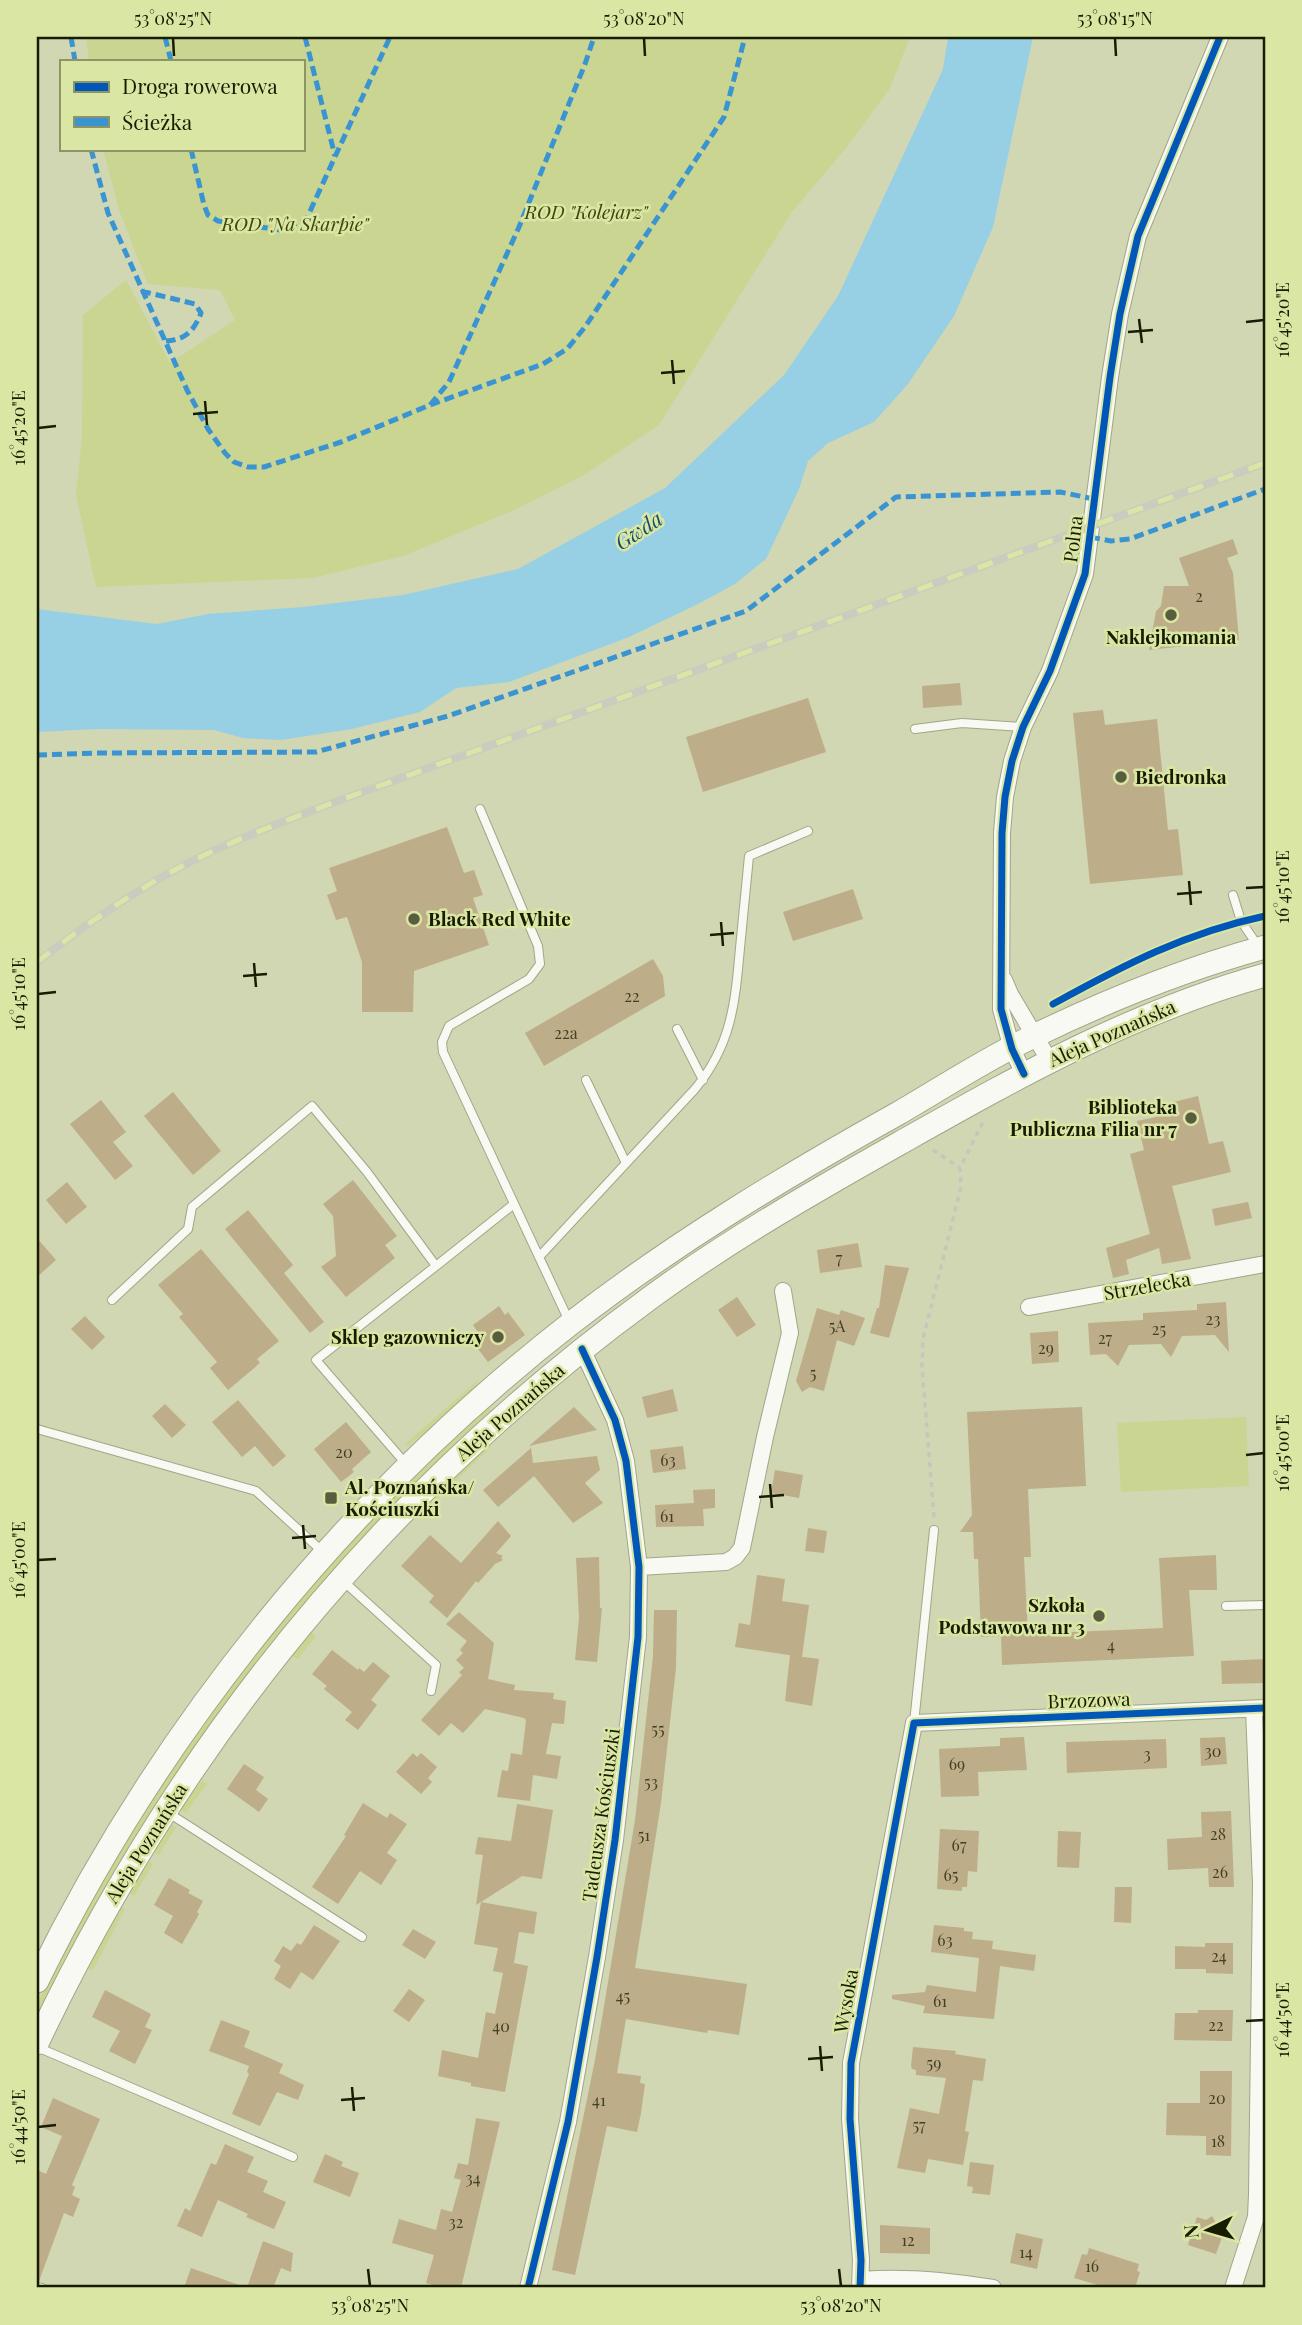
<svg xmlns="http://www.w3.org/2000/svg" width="1302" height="2325" font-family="'Playfair Display',serif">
<rect width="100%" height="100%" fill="#d0d7b2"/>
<path fill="#cad591" d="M86 37H910L890 88 846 148 792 212 659 425 584 475 514 510 403 556 312 578 96 587 76 495 82 437 83 315 126 280 170 363 235 320 220 290 148 284 119 210 103 149H303V61H89Z
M478 1380C477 1396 424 1433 410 1444L404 1445Z
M488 1407 492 1411C338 1552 207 1709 103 1891 80 1932 56 1974 37 2017V2005C113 1845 212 1695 330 1564 380 1509 434 1458 488 1407Z
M1246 1417 1249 1486 1121 1492 1117 1423Z
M488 1444 491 1447 431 1505 427 1501Z
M310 1631 316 1636 298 1659 292 1656 296 1647Z
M202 1781 207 1784 186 1813 179 1808Z
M169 1823 176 1827 159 1855 152 1850Z
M146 1860 153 1864 134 1896 127 1892Z
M119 1906 125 1909 93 1970 86 1968Z"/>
<path fill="#97cfe4" d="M948 37H1033L993 227 954 316 908 384 874 422 828 443 808 461 799 489 766 559 735 584 698 604 629 637 509 682 456 688 420 712 352 729 281 740 243 738 214 730 97 729 37 732V609L157 624 208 614 303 607 403 595 518 569 665 488 784 375 838 296 943 69Z"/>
<path fill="#bead89" d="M1233 539 1238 554 1227 558 1233 573 1239 640 1149 650 1156 611 1161 606 1164 586H1189L1179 558Z
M960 683 962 705 923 708 922 686Z
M808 698 826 752 703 792 686 737Z
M1103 710 1105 725 1157 719 1168 830 1178 829 1183 875 1090 884 1073 713Z
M447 827 464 873 474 870 483 895 473 898 489 945 414 971 413 1012H362V962L347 917 336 920 327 895 337 891 329 868Z
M853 889 863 919 793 941 783 912Z
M653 959 663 976 665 996 544 1066 525 1033Z
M173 1092 221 1151 193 1175 144 1116Z
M1198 1096 1209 1144 1223 1141 1231 1172 1172 1186 1191 1259 1162 1264 1159 1248 1126 1260 1129 1274 1113 1278 1106 1248 1150 1234 1130 1154 1144 1150 1137 1121 1156 1117 1153 1107Z
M101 1100 126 1132 113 1142 133 1166 115 1180 70 1124Z
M353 1180 397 1236 385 1245 395 1258 346 1297 321 1267 336 1256 333 1216 323 1204Z
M67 1182 87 1207 66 1224 46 1200Z
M1248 1202 1252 1218 1215 1226 1212 1209Z
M248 1210 293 1265 284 1273 324 1322 310 1333 225 1229Z
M37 1238 56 1260 37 1277Z
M858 1243 862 1267 820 1273 817 1250Z
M201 1249 279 1341 257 1359 260 1363 228 1390 210 1368 217 1362 179 1317 183 1314 158 1285Z
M885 1265 909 1268 889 1338 870 1333 877 1308H879Z
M737 1297 756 1325 737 1337 718 1310Z
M1226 1302 1229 1352 1215 1335 1182 1336 1171 1357 1161 1344 1129 1345 1118 1366 1106 1354 1090 1355 1088 1323 1143 1320V1313L1197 1310V1304Z
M499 1306 505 1315 508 1312 525 1335 488 1362 471 1340 479 1334 473 1325Z
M817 1308 839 1315 841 1310 865 1318 854 1346 837 1340 824 1391 810 1387 802 1392 796 1381Z
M85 1316 105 1337 92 1350 71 1329Z
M1058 1331 1059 1362 1032 1364 1030 1333Z
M673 1389 678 1411 647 1418 642 1397Z
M238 1400 286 1456 273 1467 255 1446 242 1457 212 1422Z
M165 1404 186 1425 172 1438 152 1416Z
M574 1407 597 1430 529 1446Z
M1082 1407 1086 1486 1028 1489 1031 1557H1024L1028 1634 1163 1628 1159 1558 1216 1555 1217 1590H1189L1194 1656 1002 1665 1001 1636 981 1637 978 1559H974L973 1532H960L972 1515 967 1412Z
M346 1422 371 1452 352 1469 354 1472 341 1482 314 1449Z
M683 1446 686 1469 653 1473 650 1450Z
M531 1448 533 1463 597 1456 600 1470 585 1483 603 1503 573 1523 534 1476 498 1507 483 1490Z
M775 1470 803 1475 799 1498 771 1493Z
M715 1489V1508L703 1509 704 1526 656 1527 655 1505 694 1503 693 1490Z
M498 1521 511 1536 496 1553 503 1556 501 1558 503 1560 495 1564 478 1583 476 1581 447 1618 429 1602 434 1596 401 1566 430 1535 461 1563Z
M808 1528 827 1531 824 1553 805 1551Z
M599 1557 600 1608H602L597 1662 575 1660 579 1618 576 1558Z
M757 1575 785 1579 782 1601 809 1605 802 1657 735 1647 739 1623 750 1625Z
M654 1610H677L676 1668 661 1803 635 1968 747 1984 739 2035 708 2030 707 2033 626 2019 617 2073 641 2076 640 2083 645 2084 641 2113 637 2132 607 2126 575 2275 552 2270 595 2060 635 1820 653 1656Z
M459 1612 494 1643 488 1679 515 1685 514 1690 554 1693 553 1699 566 1701 564 1724 552 1723 546 1754 561 1756 557 1779 533 1775 530 1801 497 1797 502 1770 508 1771 511 1753 522 1755 526 1720 524 1718 485 1709 463 1733 451 1723 439 1736 421 1720 462 1675 459 1672 464 1668 456 1660 463 1653 460 1650 467 1641 446 1624Z
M332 1650 358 1670 359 1668 364 1672 373 1662 390 1676 371 1700 377 1705 358 1730 345 1720 352 1712 324 1689 327 1686 312 1674Z
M790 1655 819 1659 812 1706 785 1701Z
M1265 1659V1683L1222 1684 1221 1661Z
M1024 1737 1027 1770 978 1772 979 1796 941 1797 939 1749 1000 1746V1738Z
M1225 1737 1227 1764 1201 1766 1200 1738Z
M1166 1739 1167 1768 1067 1773 1066 1742Z
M413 1753 417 1757 421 1753 437 1767 428 1778 432 1782 421 1794 396 1772Z
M244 1764 264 1777 256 1790 268 1799 259 1812 227 1789Z
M363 1803 387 1818 390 1813 407 1824 387 1853 397 1860 381 1885 360 1871 338 1904 312 1887 346 1836 344 1835Z
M517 1804 553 1810 542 1879 522 1876 481 1902 537 1912 534 1934 519 1932 514 1963 528 1966 505 2092 471 2086V2083L438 2076 442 2050 478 2058 486 2012 495 2014 503 1973 493 1971 498 1948 474 1944 481 1902 476 1905 483 1855 475 1854 478 1837 511 1841Z
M1231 1811 1234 1887H1209L1208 1868 1168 1870 1167 1839 1202 1837 1201 1812Z
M940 1829 979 1831 977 1872 968 1871 967 1887H962V1891L937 1889Z
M1058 1831 1081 1832 1079 1868 1057 1867Z
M169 1878 190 1890 188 1893 203 1901 197 1912 199 1914 182 1944 164 1933 173 1916 154 1905Z
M1115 1887H1132L1131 1923 1114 1922Z
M314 1925 340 1941 313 1980 301 1972 290 1989 274 1979 281 1966 274 1961 283 1946 291 1951 297 1943 301 1945Z
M934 1925 964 1928V1931L973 1932 972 1939 993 1941 992 1949 1036 1955 1034 1971 1000 1966 994 2019 923 2013 925 2006 892 1999V1995L925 1992 927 1985 976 1992 979 1958 931 1952Z
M413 1929 436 1942 425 1959 402 1945Z
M1205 1943H1233V1974L1206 1973V1969H1175V1946L1205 1947Z
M409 1989 425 2000 409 2022 393 2011Z
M105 1990 151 2014 145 2027 152 2030 135 2064 109 2051 120 2031 92 2017Z
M1198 2010H1233L1232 2041 1174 2040 1175 2013H1198Z
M221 2020 250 2031 244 2047 283 2064 279 2073 304 2085 298 2100 277 2092 260 2126 232 2114 249 2074 247 2072 249 2066 209 2051Z
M913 2047 956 2051 955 2054 986 2059 983 2081 973 2080 965 2131 969 2132 963 2165 928 2159 925 2173 897 2168 910 2108 939 2114 946 2078 916 2075V2070L912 2069 911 2066Z
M1200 2071H1232L1231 2156 1206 2155V2136L1166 2135 1167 2103H1200Z
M53 2098 100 2119 72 2185 75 2187 72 2195 80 2199 73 2217 64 2213 39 2281H37V2170L46 2174 62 2136 41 2127Z
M476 2118 500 2122 461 2288H445L426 2283 434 2255 392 2243 399 2219 436 2230 441 2209 452 2212 461 2180 454 2178 458 2163 468 2165Z
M225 2144 254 2157 247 2172 268 2181 263 2192 286 2202 274 2229 246 2217 248 2214 218 2200 202 2237 177 2226 185 2208 190 2211 211 2163 216 2165Z
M325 2154 343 2162 341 2166 359 2173 350 2197 313 2182Z
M970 2162 994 2165 990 2195 972 2193 973 2187 967 2186Z
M1212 2216 1216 2223 1226 2226 1216 2254 1188 2245 1197 2217 1206 2220Z
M880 2225 930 2228V2254L880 2253Z
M1016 2233 1043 2239 1037 2269 1010 2263Z
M263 2241 293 2253 291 2272 281 2268 273 2288H247Z
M1089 2248 1139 2264 1137 2271 1140 2272 1135 2288H1108L1074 2278 1082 2254 1087 2255Z
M191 2268 242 2286 241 2288H184Z"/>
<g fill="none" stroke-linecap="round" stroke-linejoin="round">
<g stroke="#a1a689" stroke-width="10">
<path id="service" d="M915 729 962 723 1023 727
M480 809 538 946 540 964 529 979 449 1026 442 1042 443 1052 569 1321
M1233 895 1241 921 1258 946
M677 1029 703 1080
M586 1080 626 1163
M539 1257 695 1089C732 1044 735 1003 740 948 743 917 746 886 749 856L808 831
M112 1300 188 1229 192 1207 312 1106 367 1172 436 1266 514 1204
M37 1429 256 1491 323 1552
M406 1464 316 1360 436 1266
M342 1580 436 1665 431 1691
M1226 1606 1265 1605
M914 1723 934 1530
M167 1812 362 1937
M37 2047 293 2157
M37 2287 42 2288"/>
</g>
<g stroke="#a1a689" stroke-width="18">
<path id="minor" d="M1004 980 1010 994 1049 1060
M1024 1074 1012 1049 1001 1009 1002 833 1005 797 1012 761 1023 727 1050 671 1085 574 1110 377 1120 314 1138 236 1220 37
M1029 1307 1265 1264
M639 1567 726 1562 735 1557 742 1548 765 1437 790 1333 783 1291
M862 2280C906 2276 950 2281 993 2288
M528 2288 568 2122 597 1957 615 1840 638 1637 639 1567 626 1461 615 1420 582 1349
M860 2288 861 2260 850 2119 851 2063 914 1723 1265 1708
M1233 2288 1256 2217 1257 2194 1261 1884 1254 1709"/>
</g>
<g stroke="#a1a689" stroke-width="25">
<path id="secondary" d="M37 1981C161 1727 347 1498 570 1324 673 1244 784 1177 897 1114 942 1088 987 1058 1034 1036 1108 1000 1185 969 1265 947
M37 2043C179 1743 382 1494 650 1298 729 1240 815 1191 900 1143 1021 1075 1130 1013 1265 975"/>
</g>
<path stroke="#c5c7bc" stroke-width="3.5" stroke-dasharray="5 5" stroke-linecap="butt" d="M933 1150 960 1168
M934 1517 922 1366 923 1339 961 1187 960 1168 983 1122"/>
<use href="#service" stroke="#f8f9f3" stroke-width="8"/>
<use href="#minor" stroke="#f8f9f3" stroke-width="16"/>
<use href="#secondary" stroke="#f8f9f3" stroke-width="23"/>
<g stroke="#caccc0" stroke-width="8">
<path id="rail" d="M37 962C86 924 138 888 194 860 237 839 282 822 327 805L1265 463"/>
</g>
<use href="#rail" stroke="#dae6a3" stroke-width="5" stroke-dasharray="16" stroke-linecap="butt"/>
<path stroke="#3994d1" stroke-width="5" stroke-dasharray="10 5" stroke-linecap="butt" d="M71 37 75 61
M165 37 171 61
M305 37 335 156
M91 149 108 213 187 390 208 429 225 453 234 462 248 467H264L341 442 430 405 543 364 567 349 585 327 724 117 745 37
M191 149 204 205 208 215 218 221 281 230 306 220 390 37
M141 291 195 304 201 313C194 331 185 340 166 341
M430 405 449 382 519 227 585 64 594 37
M1090 537 1111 541 1130 539 1265 489
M37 755 96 753 316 752 448 716 746 611 896 497 1060 492 1094 499"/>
<g stroke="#dae6a3" stroke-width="11">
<path id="cycleway" d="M1053 1004C1124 965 1185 933 1265 916
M1024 1074 1012 1049 1001 1009 1002 833 1005 797 1012 761 1023 727 1050 671 1085 574 1110 377 1120 314 1138 236 1220 37
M528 2288 568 2122 597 1957 615 1840 638 1637 639 1567 626 1461 615 1420 582 1349
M860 2288 861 2260 850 2119 851 2063 914 1723 1265 1708"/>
</g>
<use href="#cycleway" stroke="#0057b8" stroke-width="7"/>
</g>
<path fill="none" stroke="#181c03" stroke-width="2.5" d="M173 38 174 56M644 38 645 56M1115 38 1116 56M1139 319 1142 343M1246 322 1264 320M1128 332 1153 330M672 360 674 384M661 373 685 371M205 401 207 425M193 414 218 412M38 428 56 426M1189 881 1191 905M1246 888 1264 887M1177 894 1202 892M721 922 723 946M710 935 734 933M254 963 256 987M243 976 267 974M38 994 56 992M1246 1455 1264 1453M770 1484 772 1508M759 1497 784 1495M303 1525 305 1549M292 1538 316 1536M38 1560 56 1559M1246 2021 1264 2020M820 2046 822 2071M808 2059 833 2057M352 2087 354 2111M341 2100 365 2098M38 2127 56 2125M368 2269 370 2286M839 2269 841 2286"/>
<g fill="#585d40" stroke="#dae6a3" stroke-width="2.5">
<circle cx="1171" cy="615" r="7"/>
<circle cx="1121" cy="777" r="7"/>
<circle cx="414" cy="919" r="7"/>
<circle cx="1191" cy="1118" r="7"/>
<circle cx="498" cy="1337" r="7"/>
<rect x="324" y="1491" width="14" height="14" rx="3.5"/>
<circle cx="1099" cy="1616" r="7"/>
</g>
<g text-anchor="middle" stroke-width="5" stroke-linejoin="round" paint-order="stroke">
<g font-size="16" fill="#424024">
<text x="1199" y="602">2</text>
<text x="632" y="1002">22</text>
<text x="566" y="1039">22a</text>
<text x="839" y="1264">7</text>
<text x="1213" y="1325">23</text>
<text x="837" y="1332">5A</text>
<text x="1159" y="1335">25</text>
<text x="1105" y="1344">27</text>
<text x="1046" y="1354">29</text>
<text x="813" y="1379">5</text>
<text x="344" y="1458">20</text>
<text x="668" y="1466">63</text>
<text x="667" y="1522">61</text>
<text x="1111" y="1651">4</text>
<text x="658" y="1735">55</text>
<text x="1213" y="1757">30</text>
<text x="1147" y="1760">3</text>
<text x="957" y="1770">69</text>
<text x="651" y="1788">53</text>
<text x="1218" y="1840">28</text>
<text x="644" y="1841">51</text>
<text x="959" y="1851">67</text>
<text x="1220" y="1878">26</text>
<text x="951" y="1881">65</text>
<text x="945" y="1946">63</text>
<text x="1219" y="1962">24</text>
<text x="623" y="2002">45</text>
<text x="940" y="2007">61</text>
<text x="1216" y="2031">22</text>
<text x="501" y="2032">40</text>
<text x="934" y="2069">59</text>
<text x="1217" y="2104">20</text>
<text x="599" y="2106">41</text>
<text x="919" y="2131">57</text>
<text x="1218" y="2147">18</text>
<text x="473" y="2184">34</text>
<text x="456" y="2228">32</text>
<text x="908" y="2246">12</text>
<text x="1026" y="2258">14</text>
<text x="1092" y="2272">16</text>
</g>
<g font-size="19" font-style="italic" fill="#3f460b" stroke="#dae6a3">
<text x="586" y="219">ROD "Kolejarz"</text>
<text x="295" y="231">ROD "Na Skarpie"</text>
</g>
<g font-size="19" fill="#181c03" stroke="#dae6a3">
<text transform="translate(1073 539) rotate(-83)" y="7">Polna</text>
<text transform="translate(1112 1033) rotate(-24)" y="7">Aleja Poznańska</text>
<text transform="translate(1147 1286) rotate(-10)" y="7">Strzelecka</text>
<text transform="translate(510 1412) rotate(-41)" y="7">Aleja Poznańska</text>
<text transform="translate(1089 1700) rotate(-2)" y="7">Brzozowa</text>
<text transform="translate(601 1815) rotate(-82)" y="7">Tadeusza Kościuszki</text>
<text transform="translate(146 1843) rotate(-58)" y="7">Aleja Poznańska</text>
<text transform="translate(846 2001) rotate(-80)" y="7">Wysoka</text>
</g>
<g font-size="19" font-weight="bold" fill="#181c03" stroke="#dae6a3" text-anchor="start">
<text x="1171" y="644" text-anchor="middle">Naklejkomania</text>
<text x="1135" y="784">Biedronka</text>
<text x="428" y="926">Black Red White</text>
<text x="1177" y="1114" text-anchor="end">Biblioteka<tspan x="1177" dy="22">Publiczna Filia nr 7</tspan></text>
<text x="484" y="1344" text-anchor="end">Sklep gazowniczy</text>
<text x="345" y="1494">Al. Poznańska/<tspan x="345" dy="22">Kościuszki</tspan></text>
<text x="1085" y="1612" text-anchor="end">Szkoła<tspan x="1085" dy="22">Podstawowa nr 3</tspan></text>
</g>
<g font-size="21" font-style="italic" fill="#124e6d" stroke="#dae6a3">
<text transform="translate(639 531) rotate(-33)" y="7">Gwda</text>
</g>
</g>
<rect width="1302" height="2325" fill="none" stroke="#dae6a3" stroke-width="77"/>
<rect x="60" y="60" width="245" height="91" fill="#dae6a3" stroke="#8c9563" stroke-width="2"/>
<rect x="74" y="82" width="35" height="10" fill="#0057b8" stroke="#8c9563" stroke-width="2"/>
<text x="122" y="94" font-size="21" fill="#181c03">Droga rowerowa</text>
<rect x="74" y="117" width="35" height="10" fill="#3994d1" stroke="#8c9563" stroke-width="2"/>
<text x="122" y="130" font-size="21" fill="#181c03">Ścieżka</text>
<g transform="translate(1208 2230) rotate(265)" stroke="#dae6a3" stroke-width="5" paint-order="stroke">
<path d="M0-5L12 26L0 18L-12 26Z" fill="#181c03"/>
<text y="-10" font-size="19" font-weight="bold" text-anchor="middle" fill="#181c03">N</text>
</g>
<rect x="38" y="38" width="1226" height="2248" fill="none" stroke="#181c03" stroke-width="2.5"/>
<g font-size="18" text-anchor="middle" fill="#181c03">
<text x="173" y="25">53°08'25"N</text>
<text x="644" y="25">53°08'20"N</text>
<text x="1115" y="25">53°08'15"N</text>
<text transform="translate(1283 320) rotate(-90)" y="6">16°45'20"E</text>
<text transform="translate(19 428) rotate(-90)" y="6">16°45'20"E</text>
<text transform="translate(1283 887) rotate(-90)" y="6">16°45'10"E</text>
<text transform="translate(19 994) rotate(-90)" y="6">16°45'10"E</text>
<text transform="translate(1283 1453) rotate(-90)" y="6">16°45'00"E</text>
<text transform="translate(19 1560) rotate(-90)" y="6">16°45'00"E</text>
<text transform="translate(1283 2020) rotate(-90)" y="6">16°44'50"E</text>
<text transform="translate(19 2127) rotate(-90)" y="6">16°44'50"E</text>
<text x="370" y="2312">53°08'25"N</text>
<text x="841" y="2312">53°08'20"N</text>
</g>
</svg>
